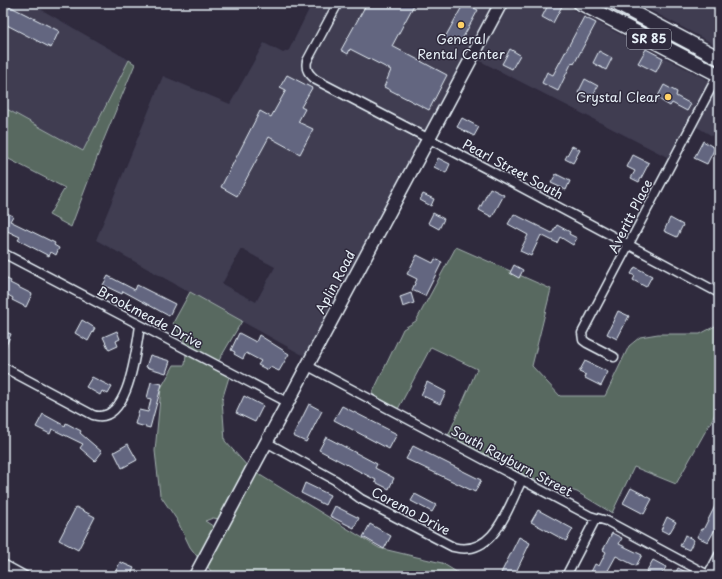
<svg xmlns="http://www.w3.org/2000/svg" width="722" height="579" font-family="'Playpen Sans',sans-serif">
<rect width="100%" height="100%" fill="#2f2a3d"/>
<filter id="ink" filterUnits="userSpaceOnUse"><feTurbulence type="fractalNoise" baseFrequency=".025" numOctaves="2"/><feDisplacementMap in="SourceGraphic" scale="8" xChannelSelector="R" yChannelSelector="G"/><feConvolveMatrix kernelMatrix="1 2 1 2 8 2 1 2 1" color-interpolation-filters="sRGB"/></filter>
<g filter="url(#ink)">
<path fill="#3f3c51" fill-rule="evenodd" d="M3 3H30L129 60 83 152 3 107Z
M312 3H333L303 56 301 67 307 78 314 83 422 139 306 357 96 240 163 76 230 104 264 43 283 53 289 50ZM241 249 275 267 256 302 222 284Z
M343 3H496L426 133 313 73 310 67 311 62Z
M506 3H560L710 81 669 158 478 60 435 137Z
M637 3H719V47Z
M718 85 719 140 697 127 677 162Z"/>
<path fill="#596960" stroke="#a0adac" d="M129 60 135 64 104 139 71 227 49 215 65 188 3 156V107L83 151Z
M456 247 551 289 532 366 560 396H605L629 346 640 337 658 334H700L719 324V407L676 484 634 467 612 513 577 492 533 479 448 436 477 369 431 347 398 409 372 394 403 329 416 321Z
M190 292 242 321 218 362 186 345 173 323Z
M186 354 229 377 222 400 225 441 248 467 220 519 213 518 205 521 216 528 199 559 190 547 177 520 160 495 155 451 161 388 174 365H185Z
M255 472 379 548 442 563 463 576H215L206 565Z"/>
<path fill="#636680" stroke="#e8f1f8" d="M3 3 59 31 51 48 3 23Z
M367 3H415L392 46 447 75 429 110 384 87 391 70 350 49 348 54 341 50Z
M464 3 478 10 460 43 454 40 451 45 443 41Z
M549 3H556L562 6 553 23 542 17Z
M584 17 596 23 574 64 572 62 558 91 542 83 547 72 553 75Z
M510 49 520 55 512 69 502 64Z
M646 49 663 58 656 72 638 63Z
M599 51 612 58 606 70 593 63Z
M287 75 312 88 301 107 305 109 298 122 313 129 300 154 269 137 237 196 221 187 260 111 271 117 286 90 280 87Z
M585 79 598 86 591 99 578 93Z
M664 85 677 92 676 96 691 104 687 111 672 103 670 106 657 98Z
M462 118 479 127 474 136 457 127Z
M703 141 715 148 707 164 694 158Z
M572 146 580 150 573 163 565 159Z
M633 155 649 163 639 182 631 178 635 171 627 167Z
M438 158 450 164 446 173 434 167Z
M556 174 570 181 566 190 551 183Z
M490 188 504 195 492 217 479 210Z
M423 194 434 199 431 206 420 200Z
M3 211 13 216 10 221 55 243 54 245 59 248 56 255 51 252 49 256 18 240 20 237 3 229Z
M433 213 444 219 439 229 428 223Z
M514 214 552 233 557 225 570 232 569 234 577 238 573 245 560 237 557 243 541 235 531 256 520 251 528 235 508 224Z
M670 218 683 225 677 237 664 231Z
M417 255 433 263 435 259 442 262 425 296 412 290 417 279 407 274Z
M514 265 523 270 519 278 510 273Z
M635 267 652 276 646 287 633 280 635 276 631 274Z
M108 276 135 290 137 285 175 304 169 316 123 291 122 294 103 285Z
M3 277 11 281 10 283 32 294 26 307 12 300 13 298 3 292Z
M411 293 414 303 403 307 400 297Z
M618 311 629 316 617 339 607 334Z
M82 320 95 328 88 341 75 333Z
M3 331 11 334 3 353Z
M117 331 120 339 116 341 118 346 109 350 103 337Z
M239 333 256 342 259 335 289 354 279 371 270 367 268 370 258 365 261 361 246 353 243 359 234 354 235 352 231 350Z
M150 355 170 361 166 373 146 367Z
M585 361 608 372 601 386 585 378 586 375 579 372Z
M92 377 112 387 108 394 102 391 100 395 86 387Z
M151 382 162 384 150 428 135 424 139 410 148 412 151 399 147 398Z
M427 382 446 392 440 404 421 395Z
M244 396 263 406 255 422 236 413Z
M309 404 322 411 306 442 293 436Z
M342 406 397 434 389 449 334 420Z
M43 414 65 426 66 423 81 431 80 433 102 452 95 461 80 448 83 444 52 429 50 434 36 427Z
M326 437 377 464 375 468 394 478 389 489 375 482 376 480 319 450Z
M128 444 137 460 122 468 114 452Z
M413 446 481 480 475 492 406 459Z
M305 483 330 495 325 505 301 493Z
M631 488 652 499 644 514 623 503Z
M415 494 436 505 432 512 411 501Z
M719 498V527L717 526 708 542 697 537 701 529 703 530Z
M335 506 359 518 354 528 330 516Z
M76 507 95 517 78 550 59 540Z
M538 510 573 529 566 541 531 522Z
M667 517 676 522 669 534 661 530Z
M370 524 391 536 384 549 363 537Z
M612 533 622 538 619 544 642 555 636 566 616 556 605 576H589L595 564 599 566 606 552 603 550Z
M685 535 694 540 689 550 680 546Z
M519 537 530 543 514 576H507L501 573Z
M653 560 666 567 661 576H654L646 572Z
M120 562 134 568 130 576H121L115 573Z
M678 568 694 576H674Z"/>
<g fill="none" stroke-linecap="round" stroke-linejoin="round">
<g stroke="#e8f1f8" stroke-width="11">
<path id="street" d="M338 3 307 61C305 70 309 74 316 80L487 169 719 293
M3 253 287 402
M614 357 587 343 583 340 582 333 719 73
M306 365 590 516 607 521 708 575
M3 367 93 415C129 426 136 349 140 326
M266 442 335 480 361 499 453 547C494 558 507 509 522 480
M3 564 25 576
M711 569 719 573
M566 576 596 518
M708 576 719 555"/>
</g>
<g stroke="#e8f1f8" stroke-width="15">
<path id="secondary" d="M195 576 501 3"/>
</g>
<g stroke="#e8f1f8" stroke-width="16">
<path id="primary" d="M580 3 719 75
M615 3 719 58"/>
</g>
<use href="#street" stroke="#2f2a3d" stroke-width="8"/>
<use href="#secondary" stroke="#2f2a3d" stroke-width="12"/>
<use href="#primary" stroke="#2f2a3d" stroke-width="13"/>
</g>
</g>
<g fill="#ffd166" stroke="#2f2a3d" stroke-width="1.5">
<circle cx="461" cy="25" r="4"/>
<circle cx="668" cy="97" r="4"/>
</g>
<g text-anchor="middle" stroke-width="3" stroke-linejoin="round" paint-order="stroke">
<rect fill="#2f2a3d" stroke="#b0b5c0" stroke-width="1" x="627" y="29" width="44" height="20" rx="3"/>
<g font-size="12" font-weight="bold" fill="#e8f1f8">
<text x="649" y="43">SR 85</text>
</g>
<g font-size="13" fill="#e8f1f8" stroke="#2f2a3d">
<text x="461" y="44">General<tspan x="461" dy="15">Rental Center</tspan></text>
<text x="660" y="102" text-anchor="end">Crystal Clear</text>
</g>
<g font-size="13" fill="#e8f1f8" stroke="#2f2a3d">
<text transform="translate(513 169) rotate(28)" y="5">Pearl Street South</text>
<text transform="translate(630 216) rotate(-63)" y="5">Averitt Place</text>
<text transform="translate(335 282) rotate(-62)" y="5">Aplin Road</text>
<text transform="translate(150 317) rotate(28)" y="5">Brookmeade Drive</text>
<text transform="translate(512 461) rotate(28)" y="5">South Rayburn Street</text>
<text transform="translate(411 511) rotate(28)" y="5">Coremo Drive</text>
</g>
</g>
<rect width="722" height="579" fill="none" stroke="#2f2a3d" stroke-width="16"/>
<rect x="8" y="8" width="706" height="563" fill="none" stroke="#e8f1f8" stroke-width="1.5" filter="url(#ink)"/>
</svg>
